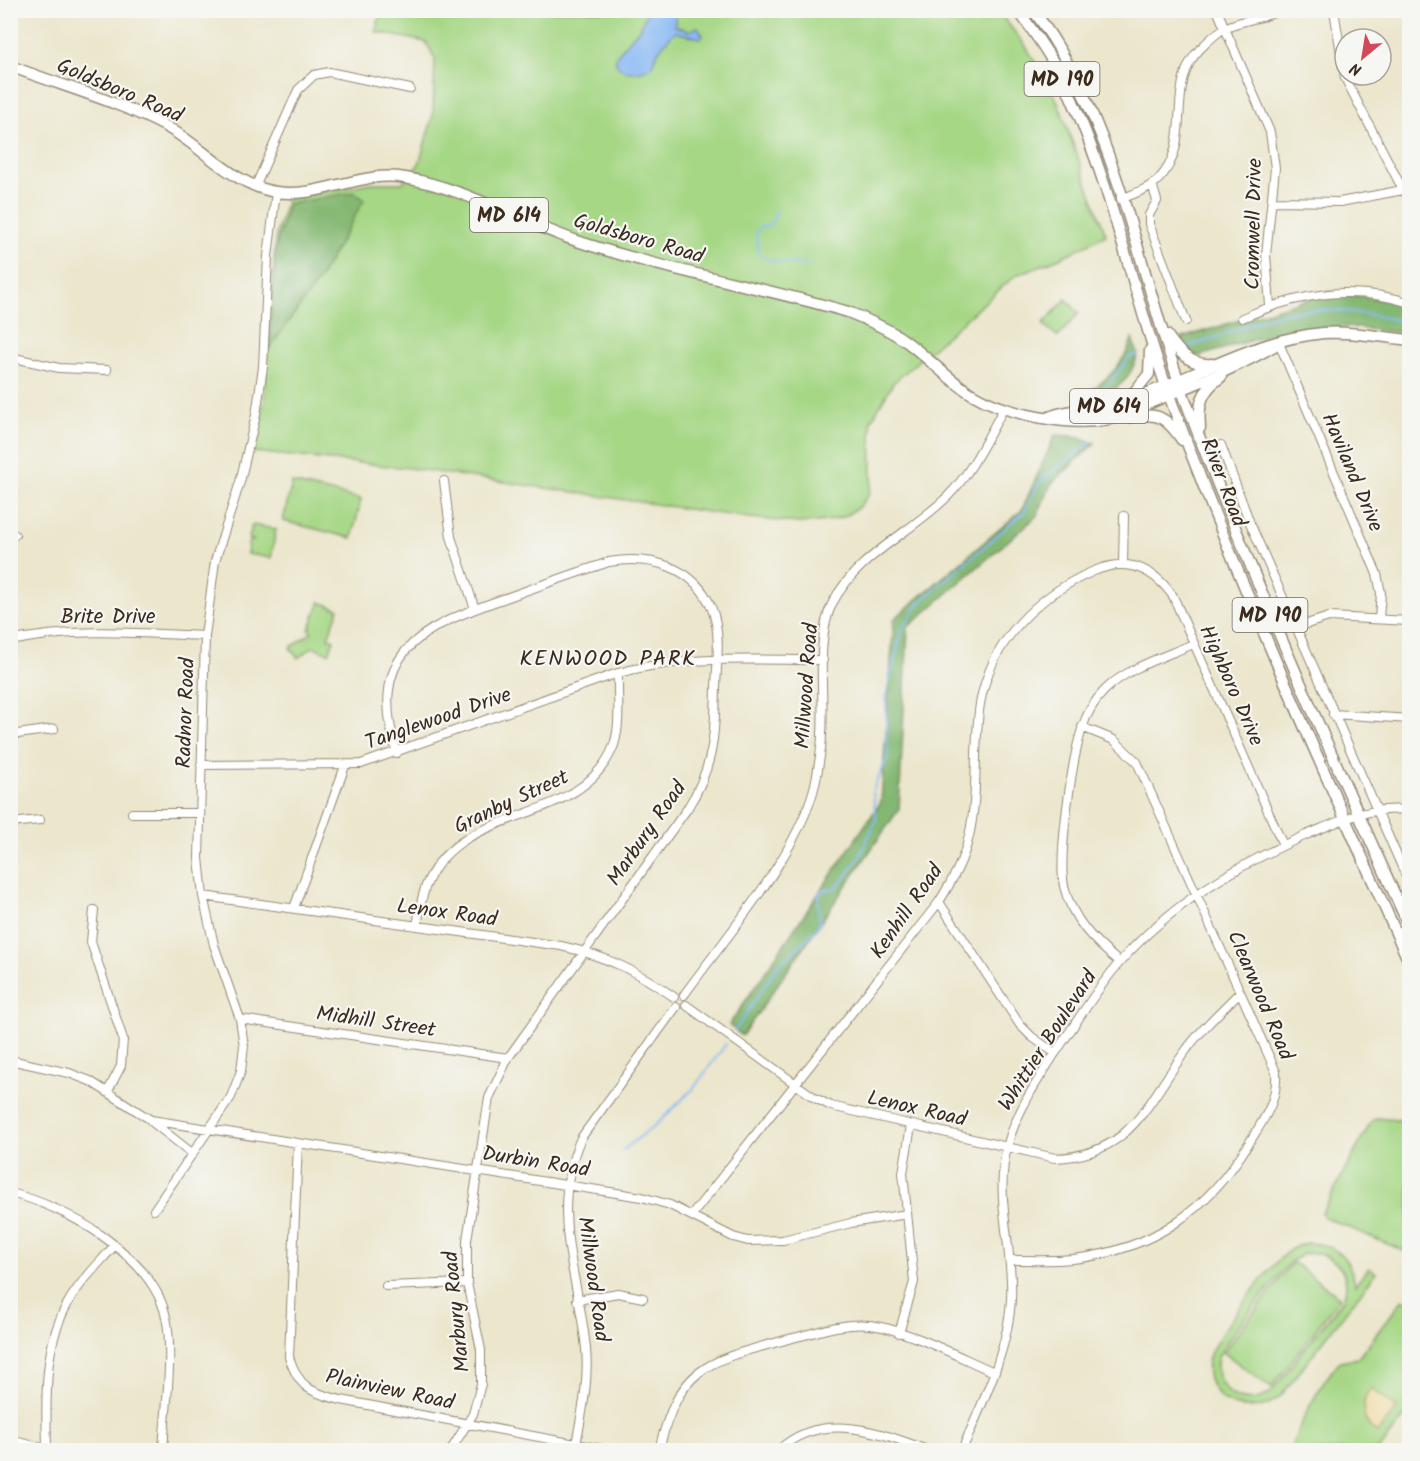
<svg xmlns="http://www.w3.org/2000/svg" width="1420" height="1461" font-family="Kalam,sans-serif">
<rect width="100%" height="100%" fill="#f6f6f2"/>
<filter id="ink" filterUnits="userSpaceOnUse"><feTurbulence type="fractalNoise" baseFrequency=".0167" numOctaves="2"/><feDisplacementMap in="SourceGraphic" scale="12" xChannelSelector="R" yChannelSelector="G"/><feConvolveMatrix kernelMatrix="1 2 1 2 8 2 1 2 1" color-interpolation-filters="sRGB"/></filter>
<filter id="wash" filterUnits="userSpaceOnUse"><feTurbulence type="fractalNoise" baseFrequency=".008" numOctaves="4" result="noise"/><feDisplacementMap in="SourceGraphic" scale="24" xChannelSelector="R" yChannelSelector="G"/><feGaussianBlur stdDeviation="1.35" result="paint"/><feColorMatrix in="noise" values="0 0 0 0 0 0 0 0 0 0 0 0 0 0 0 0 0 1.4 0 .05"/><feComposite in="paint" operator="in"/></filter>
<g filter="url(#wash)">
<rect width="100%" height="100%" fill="#ebe6cc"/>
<path fill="#a6d785" stroke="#708052" stroke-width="1.5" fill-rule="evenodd" d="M381 11H998L1025 45 1057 100 1106 235 1060 258 1016 275 893 383 871 421 872 481 869 495 858 508 843 517 828 521 798 523 742 517 409 468 253 452 264 402 276 235 287 199 370 183H402L419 164 433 115 435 59 426 42 376 32Z
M1066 299 1079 313 1058 337 1043 324Z
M292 483 361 499 352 538 283 521Z
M252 525 276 529 271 558 247 554 249 540 255 541 249 539Z
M320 602 339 609 328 637 334 640 329 653 313 647 298 658 290 648 312 632 309 630Z
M1376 1118 1409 1121V1253L1324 1217 1322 1213 1371 1122Z
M1307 1243C1335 1243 1351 1258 1355 1285L1369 1268 1376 1273 1281 1396C1252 1422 1202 1403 1208 1361 1210 1343 1270 1266 1286 1253 1292 1248 1299 1245 1307 1243ZM1316 1253C1339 1258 1352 1277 1343 1300L1271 1392C1261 1400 1248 1402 1236 1397 1222 1390 1214 1373 1218 1358 1223 1341 1277 1278 1291 1261L1304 1254Z
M1293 1262 1340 1298 1271 1388 1223 1352Z
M1403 1299 1409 1303V1411L1379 1450H1290C1303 1417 1317 1388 1340 1361L1358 1358Z"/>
<path fill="#84b872" stroke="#607148" stroke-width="1.5" d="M355 192 364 200 318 281 269 349 275 250 288 204Z
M1330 292 1409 303V334L1350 327 1290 329 1199 356 1186 352 1176 340Z
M1132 339 1138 354C1130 380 1116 393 1089 400L1090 391C1110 377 1125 362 1132 339Z
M1055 435 1073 436 1095 443 1051 484 1037 516 908 627 899 809 742 1036 729 1025 881 802 894 619 1022 510Z"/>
<path fill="#eeda9e" stroke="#94825e" stroke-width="1.5" d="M1371 1388 1397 1408 1377 1433C1361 1421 1359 1404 1371 1388Z"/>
<path fill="#89b9f4" stroke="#627289" stroke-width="1.5" d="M648 11H676L675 26 689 31 698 27 703 36 700 38 675 32C670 37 660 47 657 54 654 58 655 62 651 66 641 74 623 74 616 64V56L640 28Z"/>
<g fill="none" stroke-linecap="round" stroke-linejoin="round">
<path stroke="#89b9f4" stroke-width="2" d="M777 210 770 225 760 227 756 232C758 239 757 246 758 252 761 264 799 262 811 266
M1180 347C1200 347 1249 323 1272 316 1313 303 1369 313 1410 323
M1104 390 1129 358 1138 354
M735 1031 776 968 816 930 820 922 818 896 823 890 835 888 845 878 859 858 876 820 873 790 887 758 886 696 902 629 920 602 1024 512 1038 485 1047 475 1092 442
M623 1150 658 1123 693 1089 726 1044"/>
</g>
</g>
<g filter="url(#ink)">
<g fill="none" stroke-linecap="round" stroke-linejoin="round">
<g stroke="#938875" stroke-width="10">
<path id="minor" d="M1217 10 1270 132 1275 168 1266 255 1270 306
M1334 10 1345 78 1403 190 1410 198
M1152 184 1157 201 1149 215V224L1186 321
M256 185 298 90 314 75 329 72 410 89
M1121 199C1133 194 1149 189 1158 180 1195 143 1164 85 1200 49 1207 42 1216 33 1225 28 1240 20 1263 19 1281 10
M1273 201 1340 202 1403 190
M1242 318C1297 294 1351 284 1410 303
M1279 343 1377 574 1381 593 1379 619
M10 357 59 368 107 370
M1410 375V415
M1221 445 1250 523 1410 885
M444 481 451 537 475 609
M10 535H15
M1123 563 1124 516
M1297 627 1329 617 1410 621
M10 641C76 627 139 633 205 636
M1333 714 1410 719
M10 735 54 729
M397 753C367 654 417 629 500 600 536 587 573 574 609 562 650 555 695 566 712 609 721 632 717 662 716 687 715 735 714 767 687 809L508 1058 489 1098 467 1240V1283L481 1350V1384L473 1414 451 1450
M201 765 361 764 618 673C685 655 754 660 823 660
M132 813H200
M10 823 40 820
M203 896 561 946C606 956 637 971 674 997
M939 902 1020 1025 1032 1037 1055 1053
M294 908 345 766
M94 910 91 942 123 1039 121 1066 108 1091
M417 925C420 911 421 895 428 881 464 803 576 828 612 750 622 728 617 697 618 673
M1119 962C1094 941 1072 920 1064 886 1058 857 1072 759 1082 729 1086 715 1095 700 1105 690 1128 667 1164 657 1193 644
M684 995C727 935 805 847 817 775 819 762 822 748 822 734 825 696 815 639 832 604 856 556 911 533 948 496 972 472 987 438 1004 408
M686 1005 815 1098 831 1106 1055 1158C1133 1155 1146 1103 1187 1049 1202 1028 1222 1010 1240 992
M240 1019 508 1058
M10 1060 69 1073 90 1081 151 1120 642 1197 670 1205 733 1237 748 1241 783 1240 851 1223 907 1214
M151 1121 193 1154
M298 1143 289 1357C299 1388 310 1392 341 1400L608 1450
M10 1193C67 1206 153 1257 166 1317 174 1354 165 1412 163 1450
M154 1210 231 1097 241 1071 244 1046 240 1019 214 945 203 896 199 858 205 636 215 561 240 482 256 415 263 367 268 256 276 192
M692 1215 939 902C952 881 964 860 969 836 979 793 973 747 980 704 991 640 1038 595 1094 571 1127 557 1153 568 1173 596L1283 845
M1009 1260C1030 1260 1052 1261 1073 1259 1153 1250 1208 1210 1249 1143 1264 1119 1278 1101 1276 1072L1137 762 1114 740 1082 727
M386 1286 467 1283
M577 1300 618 1293 643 1298
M899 1333 914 1282 903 1173 911 1126
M10 1440 51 1450
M576 1444C582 1413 589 1382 586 1349 579 1276 548 1211 581 1138L676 1007
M47 1450C46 1395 42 1336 77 1289 88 1274 102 1260 114 1246
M659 1450C680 1363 710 1361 789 1339 816 1333 842 1322 870 1325 906 1329 959 1357 994 1372
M779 1450C821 1410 880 1432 927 1450
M962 1450C982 1403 1008 1352 1011 1300 1014 1249 994 1198 1007 1147 1017 1109 1041 1075 1062 1043 1081 1016 1098 987 1120 962 1171 904 1236 866 1306 835 1345 819 1366 807 1410 810"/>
</g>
<g stroke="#938875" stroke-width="13">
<path id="major" d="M1018 10C1038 38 1059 67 1072 99 1114 194 1134 297 1169 395 1240 588 1326 776 1410 964
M1033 10C1118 121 1137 271 1185 399 1252 579 1331 754 1410 928
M10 66C62 86 118 101 167 127 203 147 233 185 276 192 319 199 361 170 405 178 466 188 522 223 580 242 668 271 759 286 848 312 868 320 887 328 904 340 928 357 947 379 972 394 1006 414 1065 426 1104 420 1122 418 1142 406 1159 399 1200 382 1241 366 1279 343
M1167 335C1178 352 1191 366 1212 364
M1131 396 1149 374 1150 350
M1049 417C1073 407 1100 410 1125 402 1191 379 1252 340 1323 333 1351 331 1381 337 1410 340
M1128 417C1158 412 1165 416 1182 440
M1200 428C1198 404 1201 391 1221 377"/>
</g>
<use href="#minor" stroke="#fff" stroke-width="8"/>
<use href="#major" stroke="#fff" stroke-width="10"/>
</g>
</g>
<g text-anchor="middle" stroke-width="4.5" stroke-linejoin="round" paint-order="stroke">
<g fill="#f6f6f2" stroke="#73675e" stroke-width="1.5">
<rect x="1024.5" y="62" width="75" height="34" rx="4.5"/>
<rect x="470" y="198" width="78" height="34" rx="4.5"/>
<rect x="1070" y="389" width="78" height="34" rx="4.5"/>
<rect x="1232.5" y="598" width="75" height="34" rx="4.5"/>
</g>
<g font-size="20" font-weight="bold" fill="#3b2a1e">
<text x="1062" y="86">MD 190</text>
<text x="509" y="222">MD 614</text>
<text x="1109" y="413">MD 614</text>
<text x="1270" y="622">MD 190</text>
</g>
<g font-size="21" fill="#3b2a1e" stroke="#f6f6f2">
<text transform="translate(120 90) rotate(23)" y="7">Goldsboro Road</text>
<text transform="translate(1253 224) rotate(-89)" y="7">Cromwell Drive</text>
<text transform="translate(639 238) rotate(16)" y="7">Goldsboro Road</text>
<text transform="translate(1353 472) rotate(67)" y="7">Haviland Drive</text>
<text transform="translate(1224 482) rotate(69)" y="7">River Road</text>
<text x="108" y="623">Brite Drive</text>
<text transform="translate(1232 685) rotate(66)" y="7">Highboro Drive</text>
<text transform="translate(806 686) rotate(-86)" y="7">Millwood Road</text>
<text transform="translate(185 713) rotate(-88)" y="7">Radnor Road</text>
<text transform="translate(438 718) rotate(-19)" y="7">Tanglewood Drive</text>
<text transform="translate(511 801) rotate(-25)" y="7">Granby Street</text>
<text transform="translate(646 833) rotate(-55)" y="7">Marbury Road</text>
<text transform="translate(906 911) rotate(-55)" y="7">Kenhill Road</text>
<text transform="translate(447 912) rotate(8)" y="7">Lenox Road</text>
<text transform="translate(1261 995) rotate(67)" y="7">Clearwood Road</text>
<text transform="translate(376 1021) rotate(8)" y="7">Midhill Street</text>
<text transform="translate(1047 1040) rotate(-57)" y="7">Whittier Boulevard</text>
<text transform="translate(917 1108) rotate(13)" y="7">Lenox Road</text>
<text transform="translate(536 1161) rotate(9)" y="7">Durbin Road</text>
<text transform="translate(594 1279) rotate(82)" y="7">Millwood Road</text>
<text transform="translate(456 1312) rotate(-96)" y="7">Marbury Road</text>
<text transform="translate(390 1389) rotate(12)" y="7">Plainview Road</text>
</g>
<g font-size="22" letter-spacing="1.5" fill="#3b2a1e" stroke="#f6f6f2">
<text x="608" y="665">KENWOOD PARK</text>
</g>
</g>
<rect width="1420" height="1461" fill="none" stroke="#f6f6f2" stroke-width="36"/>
<g transform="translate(1363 57) rotate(210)"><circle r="28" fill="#f6f6f2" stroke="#aba49d" stroke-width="1.5"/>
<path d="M0-4.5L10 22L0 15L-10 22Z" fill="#d1495b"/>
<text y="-9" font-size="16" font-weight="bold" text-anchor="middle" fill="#3b2a1e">N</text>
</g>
</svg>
